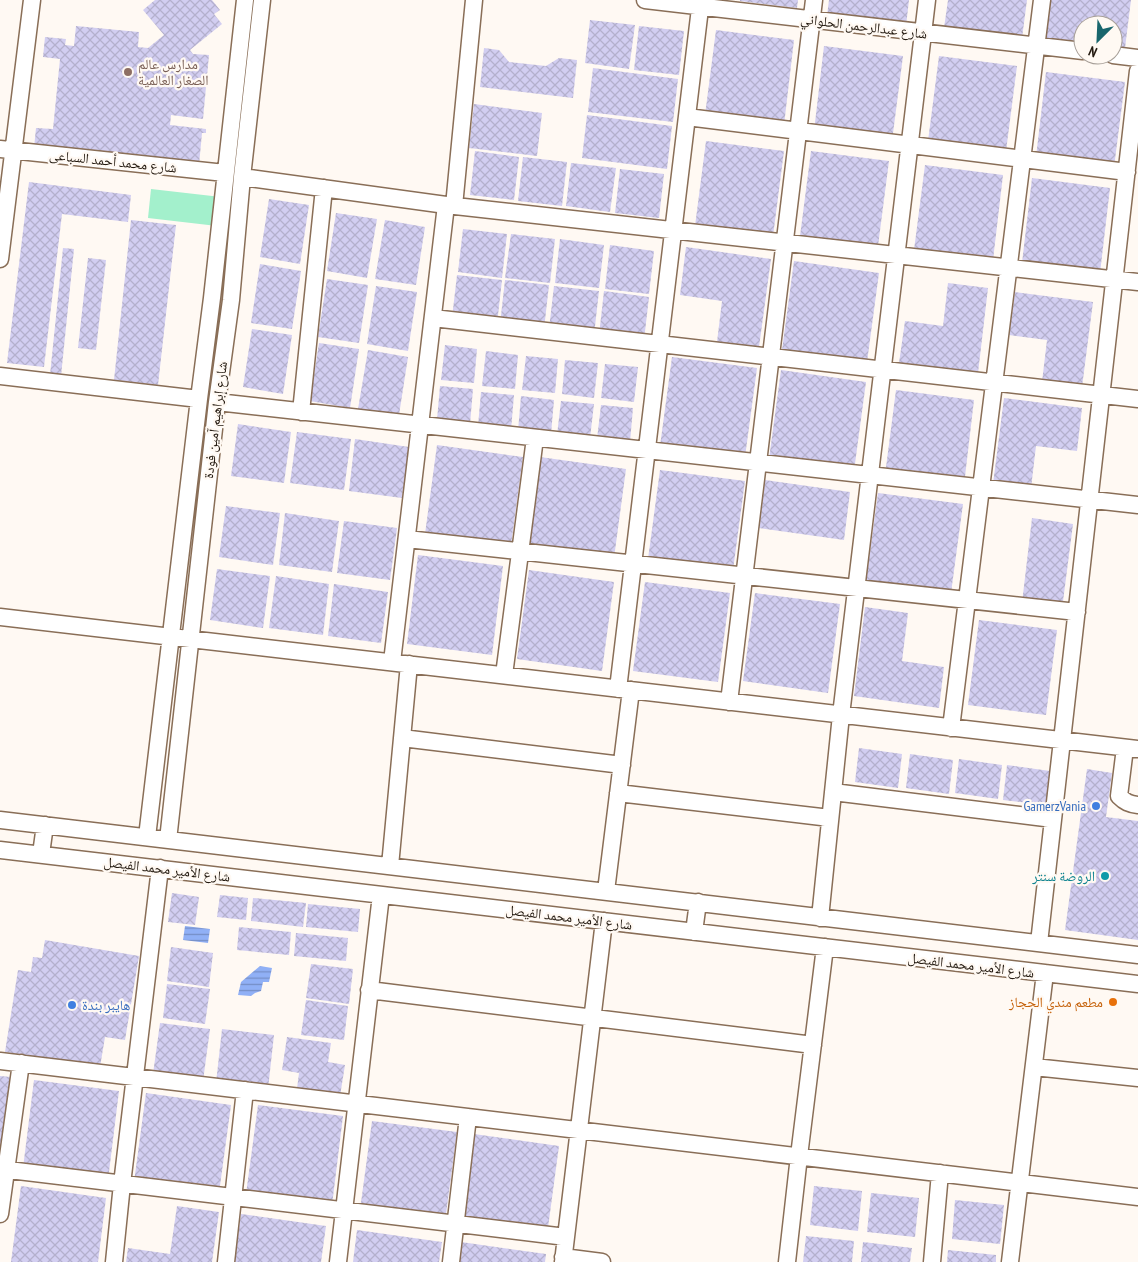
<svg xmlns="http://www.w3.org/2000/svg" width="1138" height="1262" font-family="'PT Sans Narrow','Noto Naskh Arabic',sans-serif">
<defs>
<pattern id="water-rules" width="6" height="5" patternUnits="userSpaceOnUse" patternTransform="scale(1.25)"><rect width="6" height="5" fill="#90b0f6"/><path d="M0 2.5h6" fill="none" stroke="#758ec6"/></pattern>
<pattern id="building-cross-hatch" width="8" height="8" patternUnits="userSpaceOnUse" patternTransform="scale(1.25)"><rect width="8" height="8" fill="#d2cef1"/><path d="M0 0l8 8M0 8l8-8" fill="none" stroke="#b4b0cd"/></pattern>
</defs>
<rect width="100%" height="100%" fill="#fff9f3"/>
<path fill="#a3f0cc" d="M151 189 221 197 217 226 148 218Z"/>
<path fill="url(#water-rules)" d="M185 926 210 929 208 943 183 940Z
M260 966 272 968 269 982H263L261 991 255 993 251 996 238 995 241 982Z"/>
<path fill="url(#building-cross-hatch)" d="M155 0H212L220 10 214 14 222 24 190 50 193 54 209 55 203 119 171 115 170 125 206 129V133H202L199 165 34 148 36 128 53 129 60 59 43 57 45 37 66 39 65 45 74 46 76 26 139 32 138 47 148 48 164 35 143 10Z
M740 0H798L797 8 740 1Z
M829 0H909L906 26 827 16Z
M948 0H1027L1022 38 944 28Z
M1051 0H1131L1125 48 1113 47V25H1083V43L1046 38Z
M590 20 635 25 629 69 585 63Z
M639 26 684 31 679 75 634 70Z
M716 30 794 40 784 125 705 115Z
M824 46 903 56 892 141 814 131Z
M484 48 499 50 509 62 546 66 559 58 577 60 573 98 480 87Z
M939 56 1017 66 1006 151 928 141Z
M593 68 678 79 673 122 588 112Z
M1046 72 1125 82 1114 167 1036 157Z
M474 104 542 113 537 156 469 148Z
M587 115 672 126 667 169 582 158Z
M706 141 784 151 773 236 695 226Z
M475 151 519 157 514 200 470 195Z
M811 151 889 161 878 246 800 236Z
M523 157 567 162 562 206 518 201Z
M571 163 616 168 610 212 566 206Z
M925 165 1003 175 993 260 914 250Z
M620 169 664 174 659 218 615 213Z
M1032 178 1110 188 1100 273 1022 263Z
M29 182 131 195 128 222 62 214 44 367 7 363Z
M269 199 309 205 300 264 260 257Z
M336 213 377 219 367 278 327 271Z
M131 220 176 225 158 385 114 380Z
M385 220 425 227 416 285 375 279Z
M463 229 507 234 502 278 458 272Z
M511 234 555 239 550 283 505 278Z
M560 239 604 245 599 288 555 283Z
M610 245 654 251 649 294 605 289Z
M686 247 771 259 759 347 717 342 722 301 680 295Z
M63 248 74 249 61 376 50 375Z
M88 258 106 260 96 350 78 348Z
M794 261 879 273 867 362 782 350Z
M260 264 301 271 292 329 251 323Z
M457 275 502 280 497 324 452 318Z
M327 279 368 285 359 343 318 337Z
M505 280 549 285 544 329 500 324Z
M948 283 988 288 978 373 899 363 905 321 943 326Z
M376 286 417 292 408 351 367 344Z
M554 286 599 291 594 335 549 329Z
M604 291 649 297 644 340 599 335Z
M1015 292 1093 302 1082 387 1042 382 1047 340 1009 335Z
M252 329 292 335 283 394 243 387Z
M319 343 359 349 350 408 310 401Z
M445 345 477 349 474 383 441 380Z
M368 350 408 357 399 415 358 409Z
M486 351 518 355 515 389 482 386Z
M526 356 558 359 555 393 522 390Z
M672 357 757 368 745 457 660 446Z
M565 360 598 363 594 398 562 394Z
M605 364 638 367 634 402 601 398Z
M781 370 866 382 854 471 769 459Z
M440 386 473 389 470 424 437 420Z
M896 390 974 400 964 485 885 475Z
M481 392 514 395 511 430 478 426Z
M521 396 554 400 551 434 518 431Z
M1004 398 1082 408 1077 451 1036 446 1031 488 993 484Z
M561 401 594 404 590 438 557 435Z
M601 405 633 408 630 442 597 439Z
M238 424 291 432 284 483 231 476Z
M297 432 351 439 344 490 290 483Z
M355 439 409 447 402 498 349 491Z
M437 445 523 457 511 545 425 534Z
M540 457 626 469 614 558 529 546Z
M660 470 745 481 733 570 648 559Z
M765 480 850 492 844 540 759 528Z
M878 493 963 504 951 593 866 581Z
M226 506 280 513 273 565 219 557Z
M285 513 339 521 332 572 279 565Z
M1032 518 1073 524 1062 609 1022 603Z
M344 521 397 528 390 580 337 573Z
M418 555 503 566 492 655 407 644Z
M217 569 270 576 263 628 210 620Z
M529 570 614 582 602 671 517 659Z
M276 576 329 584 323 635 269 628Z
M645 582 730 593 718 682 633 671Z
M334 584 388 592 381 643 328 636Z
M755 593 840 604 828 693 743 681Z
M865 607 908 613 902 661 944 667 939 708 854 696Z
M979 620 1057 630 1046 715 968 705Z
M859 748 902 754 898 788 855 782Z
M910 754 953 760 949 794 906 788Z
M959 759 1002 765 998 799 955 793Z
M1007 765 1050 771 1046 805 1003 800Z
M1087 769 1112 773 1106 817 1138 821V940L1065 930Z
M172 893 199 897 195 925 168 922Z
M220 895 248 898 246 920 217 917Z
M253 898 306 903 303 927 251 921Z
M308 904 360 909 358 932 306 927Z
M239 927 291 932 289 955 237 950Z
M296 933 348 938 346 961 294 956Z
M45 940 139 956 125 1040 105 1037 100 1067 5 1052 18 970 31 972 33 957 42 958Z
M171 947 213 953 209 987 167 981Z
M311 964 353 969 349 1004 306 998Z
M167 984 210 989 205 1024 163 1018Z
M306 1000 348 1006 344 1040 301 1035Z
M160 1023 210 1029 203 1081 153 1074Z
M222 1029 274 1035 268 1089 216 1083Z
M287 1037 331 1043 328 1062 345 1065 340 1096 297 1089 299 1073 282 1070Z
M0 1076 11 1077 1 1148H0Z
M34 1080 119 1091 108 1180 23 1168Z
M146 1093 231 1105 219 1193 134 1182Z
M258 1105 343 1116 332 1205 246 1194Z
M372 1121 457 1132 445 1221 360 1210Z
M474 1134 559 1146 547 1235 462 1223Z
M21 1186 106 1198 98 1262H11Z
M814 1186 862 1191 858 1231 810 1225Z
M871 1193 919 1198 915 1237 867 1232Z
M955 1200 1004 1205 1000 1244 952 1239Z
M177 1206 219 1212 212 1262H126L128 1248 170 1254Z
M241 1214 326 1226 321 1262H234Z
M357 1230 442 1242 439 1262H353Z
M806 1236 854 1241 852 1262H803Z
M461 1242 546 1254 545 1262H458Z
M863 1242 912 1248 910 1262H861Z
M948 1250 996 1255V1262H947Z"/>
<g fill="none" stroke-linecap="round" stroke-linejoin="round">
<g stroke="#896e57" stroke-width="19">
<path id="minor" d="M645 0 1083 51
M1113 55 1138 58
M687 117 1127 172
M0 149 225 173
M242 177 446 205 1138 282
M454 206 474 0
M0 259 32 0
M433 318 1138 399
M0 376 199 399
M217 402 1138 505
M301 412 324 188
M407 539 1077 612
M0 617 1138 749
M392 662 446 205
M504 675 535 438
M618 689 701 0
M729 702 814 0
M951 728 1042 0
M402 738 622 765
M1125 748 1119 796C1125 802 1129 804 1138 805
M833 792 1053 819
M618 793 830 818
M0 820 1138 955
M147 837 199 399 212 298 245 0
M168 840 217 402 231 300 242 177 262 0
M0 850 1138 984
M41 854 45 825
M390 866 409 664
M606 891 631 690
M820 918 841 715 927 0
M694 932 698 902
M1039 943 1138 71
M369 990 813 1045
M0 1061 1138 1197
M1034 1067 1138 1078
M0 1169 566 1237
M0 1214 21 1063
M563 1257 602 1262
M114 1262 122 1184 160 868
M226 1262 245 1090
M338 1262 381 895
M451 1262 468 1117
M563 1262 604 921
M787 1262 799 1156 825 947
M932 1262 940 1173
M1010 1262 1045 973"/>
</g>
<use href="#minor" stroke="#fff" stroke-width="16"/>
</g>
<circle fill="#8d6e63" stroke="#fff9f3" stroke-width="2" cx="128" cy="72" r="5"/>
<g fill="#3f7fe0" stroke="#fff9f3" stroke-width="2">
<circle cx="1096" cy="806" r="5"/>
<circle cx="72" cy="1005" r="5"/>
</g>
<circle fill="#0f9aa8" stroke="#fff9f3" stroke-width="2" cx="1105" cy="876" r="5"/>
<circle fill="#e8710a" stroke="#fff9f3" stroke-width="2" cx="1113" cy="1002" r="5"/>
<g text-anchor="middle" stroke-width="4.5" stroke-linejoin="round" paint-order="stroke">
<g font-size="14" fill="#23190f" stroke="#fff9f3">
<text transform="translate(864 26) rotate(7)" y="5">شارع عبدالرحمن الحلواني</text>
<text transform="translate(113 161) rotate(6)" y="5">شارع محمد أحمد السباعى</text>
<text transform="translate(215 420) rotate(-83)" y="5">شارع إبراهيم آمين فودة</text>
<text transform="translate(167 869) rotate(7)" y="5">شارع الأمير محمد الفيصل</text>
<text transform="translate(569 917) rotate(7)" y="5">شارع الأمير محمد الفيصل</text>
<text transform="translate(971 965) rotate(7)" y="5">شارع الأمير محمد الفيصل</text>
</g>
<g font-size="14" fill="#785e54" stroke="#fff9f3" text-anchor="start">
<text x="138" y="69">مدارس عالم<tspan x="138" dy="16">الصغار العالمية</tspan></text>
</g>
<g font-size="14" fill="#366cbe" stroke="#fff9f3" text-anchor="end">
<text x="1086" y="811">GamerzVania</text>
<text x="82" y="1010" text-anchor="start">هايبر بندة</text>
</g>
<g font-size="14" fill="#0d838f" stroke="#fff9f3" text-anchor="end">
<text x="1095" y="881">الروضة سنتر</text>
</g>
<g font-size="14" fill="#c56008" stroke="#fff9f3" text-anchor="end">
<text x="1103" y="1007">مطعم مندي الحجاز</text>
</g>
</g>
<g transform="translate(1098 40) rotate(204)"><circle r="24" fill="#fff9f3" stroke="#a79f98"/>
<path d="M0-4L9 19L0 12L-9 19Z" fill="#19666d"/>
<text y="-8" font-size="14" font-weight="bold" text-anchor="middle" fill="#23190f">N</text>
</g>
</svg>
